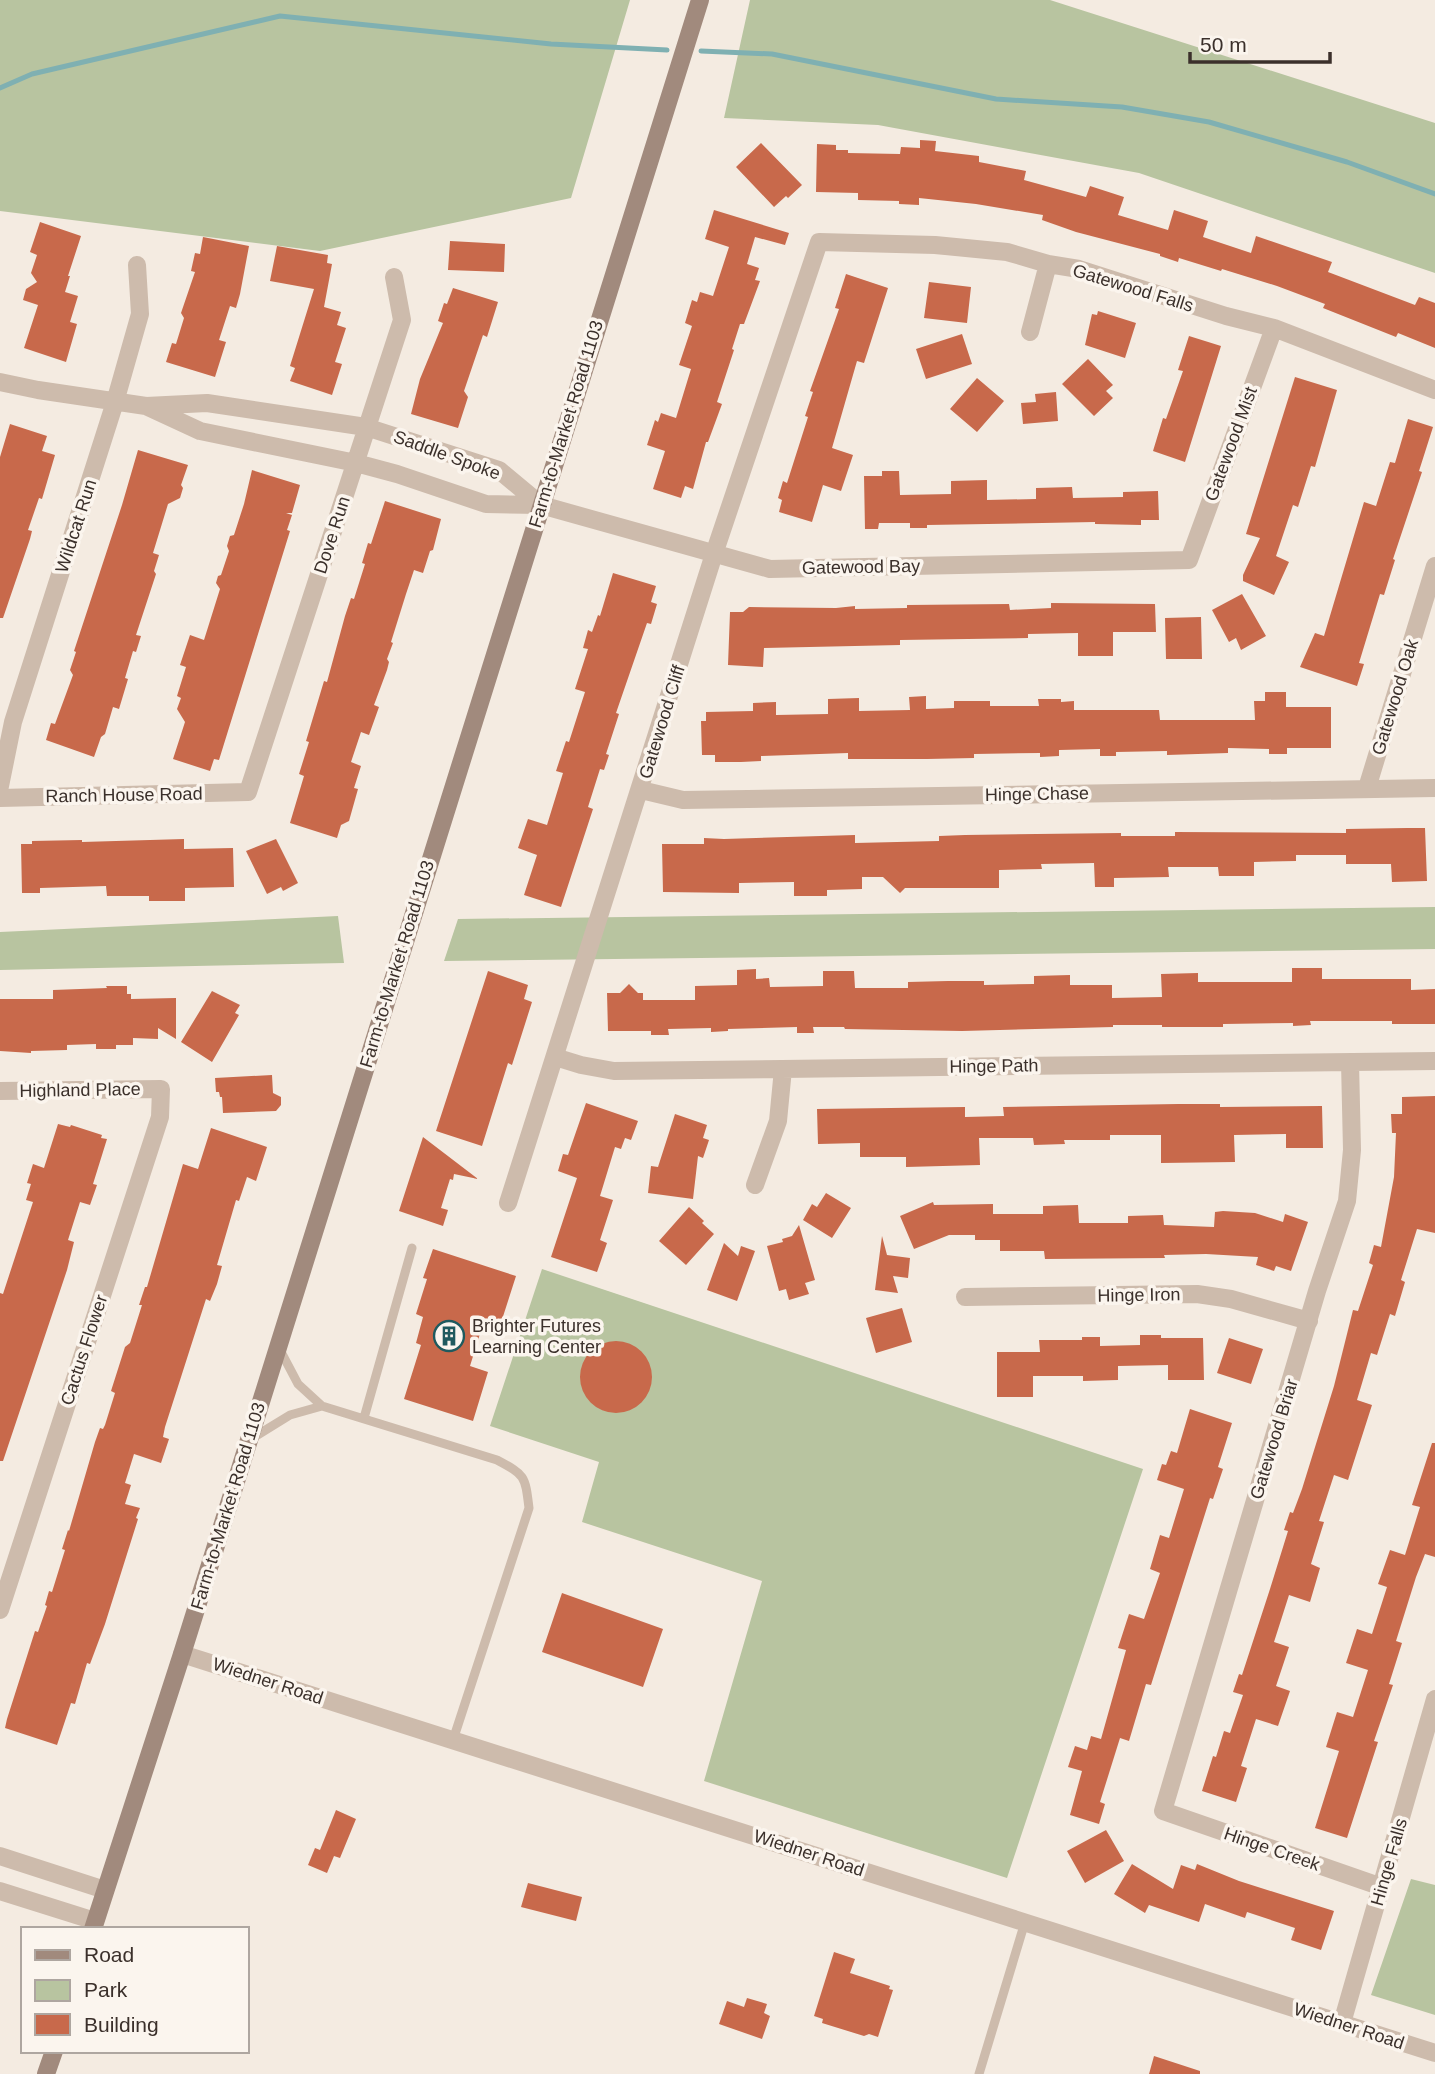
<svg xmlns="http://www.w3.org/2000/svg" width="1435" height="2074" font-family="Helvetica,sans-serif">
<rect width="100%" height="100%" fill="#f4ebe1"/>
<path fill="#b8c4a0" d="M0 0H630L571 198 320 251 0 211Z
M750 0H1050L1435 123V273L1139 173 878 125 724 118Z
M1435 907V949L444 961 458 919Z
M338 916 344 963 0 970V932Z
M542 1269 1143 1469 1007 1878 704 1781 762 1581 582 1522 599 1462 490 1426Z
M1411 1879 1435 1885V2015L1371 1995Z"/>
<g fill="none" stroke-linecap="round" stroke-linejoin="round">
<path stroke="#7fb0b2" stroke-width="5" d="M701 51 772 54 996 99 1122 107 1209 122 1347 162 1435 194
M0 88 32 74 280 16 551 44 667 50"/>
</g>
<path fill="#c8694b" d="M920 140 936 141 935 151 979 156V162L1026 171 1024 180 1086 197 1090 186 1124 197 1118 215 1168 230 1174 210 1208 221 1203 237 1251 253 1256 236 1332 262 1328 272 1415 305 1419 297 1435 303V348L1398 333 1396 337 1323 308 1325 304 1277 286 1222 269 1221 271 1179 258 1178 262 1160 256V254L1076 232 1042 220 1043 215 976 204 919 198V205L899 204V201L858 200V193L816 192 817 144 836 145V150H848V153L900 154 901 147 920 148Z
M761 143 802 185 788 198 786 196 774 207 736 167Z
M714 210 789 233 785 245 755 237 747 264 759 268 755 280 760 281 744 324H740L732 349 734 350 717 402 722 404 708 442H706L693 489 685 486 681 498 653 489 665 451 647 445 655 420 658 422 661 413 676 418 691 369 679 365 692 326 685 323 692 300 697 302 700 292 713 296 729 247 705 239Z
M40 222 81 236 68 276H70L65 292 78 296 70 322 77 324 66 362 24 348 38 305 23 300 26 289 37 282 31 273 37 255 30 252Z
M203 237 249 246 240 294 236 308 230 306 219 340 226 342 215 377 166 362 172 343 176 344 184 318 181 313 195 272 191 271 195 253 200 254Z
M450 241 505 244 504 272 448 270Z
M277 246 328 255 327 263 332 264 324 307 341 312 337 325 346 328 335 362 342 364 332 395 290 381 295 368 290 366 314 289 270 281Z
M846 274 888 288 864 363 857 361 832 448 853 455 841 491 823 485 812 522 779 512 782 500 778 498 783 481 787 483 808 417 805 416 813 392 810 391 839 309 835 308Z
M929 282 971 287 967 323 924 318Z
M453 288 498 302 487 337 483 335 464 391 468 397 458 428 411 414 420 379 443 323 438 321 444 303 447 304Z
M1098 311 1136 323 1125 358 1085 345 1092 314 1097 315Z
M962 334 972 364 926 379 916 349Z
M1189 336 1221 346 1185 462 1153 451 1163 418 1166 419 1183 371 1178 370Z
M1088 359 1113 385 1106 391 1113 398 1094 416 1062 384Z
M1295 377 1337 390 1315 467 1311 466 1298 507 1293 505 1276 556 1289 562 1274 595 1243 581V575L1260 538 1246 534Z
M977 378 1004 401 977 432 950 409Z
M1056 392 1058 421 1023 424 1021 403 1036 402 1035 394Z
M1408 419 1433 427 1419 471 1422 472 1393 559 1395 560 1384 595 1380 594 1359 663 1364 664 1357 686 1300 667 1315 633 1324 636 1364 502 1376 506 1390 462 1395 463Z
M10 424 47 436 42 451 55 455 42 499 39 498 28 530 32 531 30 539 3 618H0V457Z
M138 450 188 465 181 485 183 488 180 498 168 504 153 553 159 555 154 571 156 574 136 635 141 636 136 652 133 651 125 678 128 679 119 709 113 707 105 734 101 737 94 757 46 740 51 723 55 724 73 675 70 670 76 652 74 651 122 505Z
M252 470 300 485 292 513H286L292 515 287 530 290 531 219 760 214 759 210 771 173 759 185 722 177 709 181 698 177 696 186 667 180 665 190 635 204 640 220 589 216 583 218 576 221 575 229 551 227 546 230 536 234 535 244 504Z
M882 471H899L900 495 951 494V481L987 480V500L1036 499V488L1072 487 1073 498 1123 497V492L1158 491 1159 520H1141V525L1095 524V522L927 525V528H910V523H879L878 529H865L864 476H882Z
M385 501 441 519 433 550 430 551 423 573 414 570 406 594 391 642 393 643 387 659 389 662 387 670 374 705 379 707 369 735 361 732 351 762 361 766 354 788 358 789 349 821 341 825 337 838 290 823 304 776 299 774 309 742 306 741 324 681 327 682 345 616 351 598 354 599 365 564 362 563 368 543 371 544Z
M613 573 656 586 651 602 657 604 651 624 647 623 616 713 619 714 606 754 609 755 604 770 600 769 588 807 593 809 561 907 524 895 537 855 518 848 528 819 547 825 563 773 556 771 566 741 569 742 585 692 575 689 588 649 583 648 588 630 592 632 598 615 600 616Z
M1242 594 1266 636 1241 650 1236 638 1229 642 1212 610Z
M1051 603 1155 604 1156 632H1113V656H1078V633L1028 634V638L900 640V645L764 648 763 667 728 665 730 612H743L749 607 836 608 855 606V609L907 608V605L1009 604 1010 610 1051 608Z
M1201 617 1202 659H1166L1165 618Z
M1265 692H1286V707H1331V748H1287V754H1269V749L1228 748V753L1167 755V751L1116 752V756H1100V749L1059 750V756L1040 757V753L974 754V758L927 759H848V753L761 756V761L741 762H715V755H702L701 721H706V712L753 711V703L776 702V715L828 714V699L859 698V711L910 710 909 697 926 696V709L954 708V701H990V706H1039L1038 699H1061V702L1074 701V710H1159L1160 720H1255L1254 701H1265Z
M1407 828H1425L1427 881 1392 882 1391 864H1346V855H1296V861L1254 862V876H1219L1218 867H1168L1169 877 1114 878V887H1095L1094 863 1041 864 1042 869 999 870V888H905L900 893 883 877H862V889L827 890V896H794V882L739 883V893L663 892 662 844H704V838L724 839 855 835V843L939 841V836L965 835 1121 833V836H1175V832L1346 833V829Z
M184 839V849L233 848 234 887 185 888V901H149V896H107L106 886 40 888V893H22L21 844H32V841L82 840V842Z
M276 839 298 883 283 891 281 887 267 894 246 851Z
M1292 968H1322V979H1411V990L1435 989V1024H1392V1021H1310L1311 1025 1293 1026V1023L1223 1024V1027H1162V1025H1113V1027L962 1031 845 1029 844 1027H813L814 1033H797V1027L728 1029V1031L711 1032V1028L668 1029 669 1035H651V1031H608L607 993H620L629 984 638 993H643V1000H695V986L737 985V970L756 969V979L769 978 770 987 823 986V971H854L855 988H908V982L948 981H984V985L1034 984V976L1070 975V985H1112V998L1162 997 1161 974 1198 973V982H1292Z
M488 971 528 985 524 999 532 1002 512 1065 508 1063 482 1146 436 1131Z
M106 986H127V994H131V999L176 998V1039L158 1028V1039L133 1038V1045H116V1049H96V1044L67 1045V1050L31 1051V1053L0 1051V999H53V990L107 988Z
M212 991 240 1005 235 1013 239 1015 212 1062 181 1042Z
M272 1075 273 1093 281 1097V1105L276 1111 223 1113 222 1097H220L219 1092H216L215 1078Z
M1435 1096V1233L1417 1229 1401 1280 1405 1282 1395 1316 1390 1314 1377 1355 1371 1353 1357 1400 1372 1405 1348 1480 1334 1475 1319 1521 1324 1522 1311 1564 1320 1568 1310 1602 1289 1595 1274 1642 1289 1647 1276 1686 1290 1691 1278 1726 1256 1719 1241 1766 1247 1768 1236 1802 1202 1791 1213 1756 1216 1757 1224 1731 1230 1733 1243 1695 1233 1692 1239 1674 1242 1675 1270 1589 1288 1531 1284 1530 1290 1512 1293 1513 1302 1489 1334 1386 1353 1310 1358 1311 1373 1265 1369 1263 1374 1245 1381 1247 1394 1177 1396 1133H1392L1391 1114H1402V1097Z
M586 1103 638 1121 631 1140 625 1138 621 1149 615 1147 600 1196 613 1200 600 1240 607 1243 597 1272 551 1257 577 1178 558 1171 563 1154 568 1155Z
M1178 1104H1220V1107L1322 1106 1323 1148H1286V1134L1234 1135 1235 1162 1161 1163V1135H1110V1140H1064L1065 1144 1034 1145 1033 1138H979L980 1165 906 1167V1157H860V1143L818 1144 817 1109 965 1107V1117L1004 1116 1003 1107Z
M675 1114 707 1125 703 1138 709 1140 703 1158 698 1156 693 1199 648 1193 651 1166 658 1167Z
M58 1124 70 1127 71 1125 102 1135 101 1138 107 1139 93 1184 97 1185 90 1205 80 1202 68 1240 74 1242 67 1270 3 1461H0V1293L3 1294 33 1202 26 1200 31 1184 27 1183 33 1164 44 1168Z
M211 1128 267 1147 256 1181 247 1177 239 1201 236 1200 217 1265 222 1266 217 1284 210 1301 206 1299 165 1427 163 1437 169 1439 161 1463 134 1454 125 1483 131 1485 125 1504 140 1508 136 1518 138 1519 105 1624 90 1664 87 1663 75 1704 71 1703 57 1745 5 1728 7 1719 35 1631 38 1632 47 1606 45 1605 49 1591 52 1592 65 1550 62 1549 68 1530 69 1531 95 1442 100 1428 103 1429 105 1425 115 1393 111 1391 125 1347 130 1343 142 1305H139L145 1287H147L183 1164 198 1169Z
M423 1137 478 1179 454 1174 453 1180 450 1179 441 1208 448 1210 443 1226 399 1211Z
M826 1193 851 1208 832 1238 803 1220 812 1204 817 1207Z
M933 1202 934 1205 993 1204V1214H1043V1206L1078 1205 1079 1223H1128V1216L1163 1215 1164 1225 1214 1227 1215 1212 1223 1211 1255 1213 1283 1222 1285 1214 1308 1222 1291 1271 1276 1266 1274 1271 1256 1265 1258 1257 1206 1254 1164 1255 1165 1258 1045 1259 1044 1251H1000V1240H975V1235H949L914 1249 900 1216Z
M689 1207 704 1221 702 1223 714 1234 686 1265 659 1241Z
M799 1225 815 1280 805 1283 809 1294 789 1300 786 1289 779 1291 767 1246 783 1242 782 1239 792 1236Z
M882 1236 887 1255 910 1258 908 1278 893 1276 898 1293 875 1290Z
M724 1243 738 1256 741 1246 755 1251 737 1301 707 1290Z
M433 1249 516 1276 499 1329 483 1324 470 1366 488 1372 473 1421 404 1399 421 1345 416 1343 423 1317 416 1314 427 1279 423 1278Z
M902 1308 912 1342 876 1353 866 1318Z
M1140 1335H1161V1338H1203L1204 1380H1168V1365L1118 1366V1380L1083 1381V1376H1033V1397H997V1352H1040L1039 1340H1082V1337H1100V1346L1140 1345Z
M1229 1338 1263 1349 1251 1384 1217 1373Z
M580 1377a36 36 0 1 1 72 0a36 36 0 1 1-72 0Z
M1190 1409 1232 1423 1218 1467 1223 1469 1213 1499 1210 1498 1151 1685 1146 1684 1129 1741 1120 1738 1100 1802 1105 1804 1099 1824 1070 1815 1082 1771 1068 1767 1075 1746 1087 1750 1091 1736 1101 1739 1126 1650 1118 1648 1129 1614 1144 1619 1160 1573 1150 1569 1160 1535 1169 1538 1184 1489 1157 1480 1162 1464 1166 1465 1171 1451 1177 1453Z
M1432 1443H1435V1557L1425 1554 1416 1577 1396 1641 1402 1643 1389 1684 1393 1685 1374 1741 1378 1742 1347 1838 1315 1828 1339 1751 1326 1747 1337 1712 1353 1717 1368 1670 1346 1663 1357 1629 1372 1634 1387 1587 1378 1584 1390 1550 1405 1555 1420 1507 1412 1505Z
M562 1593 663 1629 643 1687 542 1652Z
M336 1810 356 1819 340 1858 334 1856 327 1873 308 1865 315 1848 320 1850Z
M1106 1830 1124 1861 1085 1883 1067 1851Z
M1132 1864 1173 1889 1181 1865 1195 1870 1197 1864 1239 1881 1334 1911 1321 1950 1291 1940 1295 1928 1247 1912 1245 1918 1205 1904 1199 1922 1149 1905 1145 1913 1114 1894Z
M528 1883 582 1897 576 1921 521 1907Z
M834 1952 855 1959 850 1973 890 1986 889 1989 893 1990 878 2037 869 2034 864 2036 822 2023 823 2019 814 2016Z
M747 1998 767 2004 764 2013 770 2016 762 2039 719 2024 727 2001 744 2007Z
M1154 2056 1200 2071V2074H1149Z"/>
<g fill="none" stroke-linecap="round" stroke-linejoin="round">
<path stroke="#cdbbac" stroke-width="9" d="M279 1348 298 1384 322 1406 497 1460C525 1475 525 1475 529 1508L453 1740
M364 1418 412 1248
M251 1439 290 1415 322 1406
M979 2074 1025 1922"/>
<path stroke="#cdbbac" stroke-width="18" d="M1030 332 1048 264
M0 382 38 390 146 406 207 403 366 427 499 470 541 505
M146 406 200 431 356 463 397 474 486 504 541 505 770 569 1189 560 1274 328
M0 786 13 722 115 402 140 314 137 265
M1367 788 1435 566
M641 790 683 800 1435 788
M0 798 248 792 402 320 394 277
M555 1057 581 1065 614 1071 1435 1061
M1350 1062 1352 1150 1347 1201 1317 1291 1163 1811 1382 1887
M0 1091 161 1089 160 1117 0 1610
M755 1185 778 1121 783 1069
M508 1203 714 554 819 242 935 245 1007 252 1048 264 1079 269 1226 316 1274 328 1435 390
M965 1297 1197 1294 1231 1299 1309 1321
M182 1654 1435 2053
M0 1856 105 1890
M0 1891 95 1921
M1342 2023 1435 1699"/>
<path stroke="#a18a7d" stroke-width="18" d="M93 1929 182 1654 700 0
M46 2074 54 2051"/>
</g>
<defs>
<g id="building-ring" transform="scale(1.575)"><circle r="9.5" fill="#fbf5ee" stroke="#1f5a5e" stroke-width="1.5"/><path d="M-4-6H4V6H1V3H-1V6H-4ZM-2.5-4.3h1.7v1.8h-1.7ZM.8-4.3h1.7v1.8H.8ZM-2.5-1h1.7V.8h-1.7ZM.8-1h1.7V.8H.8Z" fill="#1f5a5e"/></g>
</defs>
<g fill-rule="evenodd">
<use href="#building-ring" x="449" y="1336"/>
</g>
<g text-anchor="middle" stroke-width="7" stroke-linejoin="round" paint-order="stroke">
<g font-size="18" fill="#3b302b" stroke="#fbf5ee">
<text transform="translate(1133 288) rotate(17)" y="6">Gatewood Falls</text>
<text transform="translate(566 424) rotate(-73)" y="6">Farm-to-Market Road 1103</text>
<text transform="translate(1231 444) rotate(-70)" y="6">Gatewood Mist</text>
<text transform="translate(447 455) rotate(20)" y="6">Saddle Spoke</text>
<text transform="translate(76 526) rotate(-72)" y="6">Wildcat Run</text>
<text transform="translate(332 535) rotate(-72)" y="6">Dove Run</text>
<text transform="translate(861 567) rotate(-1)" y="6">Gatewood Bay</text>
<text transform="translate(1395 697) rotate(-73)" y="6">Gatewood Oak</text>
<text transform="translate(662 722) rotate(-73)" y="6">Gatewood Cliff</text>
<text transform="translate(1037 794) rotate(-1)" y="6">Hinge Chase</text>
<text transform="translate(124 795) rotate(-1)" y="6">Ranch House Road</text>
<text transform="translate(397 964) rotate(-73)" y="6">Farm-to-Market Road 1103</text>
<text transform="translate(994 1066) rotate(-1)" y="6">Hinge Path</text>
<text transform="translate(80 1090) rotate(-1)" y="6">Highland Place</text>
<text transform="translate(1139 1295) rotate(-1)" y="6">Hinge Iron</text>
<text transform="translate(84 1350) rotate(-72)" y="6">Cactus Flower</text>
<text transform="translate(1274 1439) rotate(-73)" y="6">Gatewood Briar</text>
<text transform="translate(228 1506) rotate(-73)" y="6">Farm-to-Market Road 1103</text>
<text transform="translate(268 1681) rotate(18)" y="6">Wiedner Road</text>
<text transform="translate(1272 1849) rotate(19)" y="6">Hinge Creek</text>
<text transform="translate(809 1853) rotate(18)" y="6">Wiedner Road</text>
<text transform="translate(1389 1862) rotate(-74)" y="6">Hinge Falls</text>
<text transform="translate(1349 2026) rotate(18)" y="6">Wiedner Road</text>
</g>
<g font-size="18" fill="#3b302b" stroke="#fbf5ee" text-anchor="start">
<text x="472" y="1332">Brighter Futures<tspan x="472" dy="21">Learning Center</tspan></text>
</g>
</g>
<rect x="21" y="1927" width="228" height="126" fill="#fbf5ee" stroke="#aea6a0" stroke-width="2"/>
<rect x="35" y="1950" width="35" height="10" fill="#a18a7d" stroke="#aea6a0" stroke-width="2"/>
<text x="84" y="1962" font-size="21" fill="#3b302b">Road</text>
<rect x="35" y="1980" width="35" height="21" fill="#b8c4a0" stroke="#aea6a0" stroke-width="2"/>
<text x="84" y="1997" font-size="21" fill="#3b302b">Park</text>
<rect x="35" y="2014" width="35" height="21" fill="#c8694b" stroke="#aea6a0" stroke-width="2"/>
<text x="84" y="2032" font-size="21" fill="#3b302b">Building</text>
<path d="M1190 52v10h140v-10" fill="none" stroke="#3b302b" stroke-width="3.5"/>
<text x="1200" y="52" font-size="21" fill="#3b302b" stroke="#fbf5ee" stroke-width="5" paint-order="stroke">50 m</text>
</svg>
